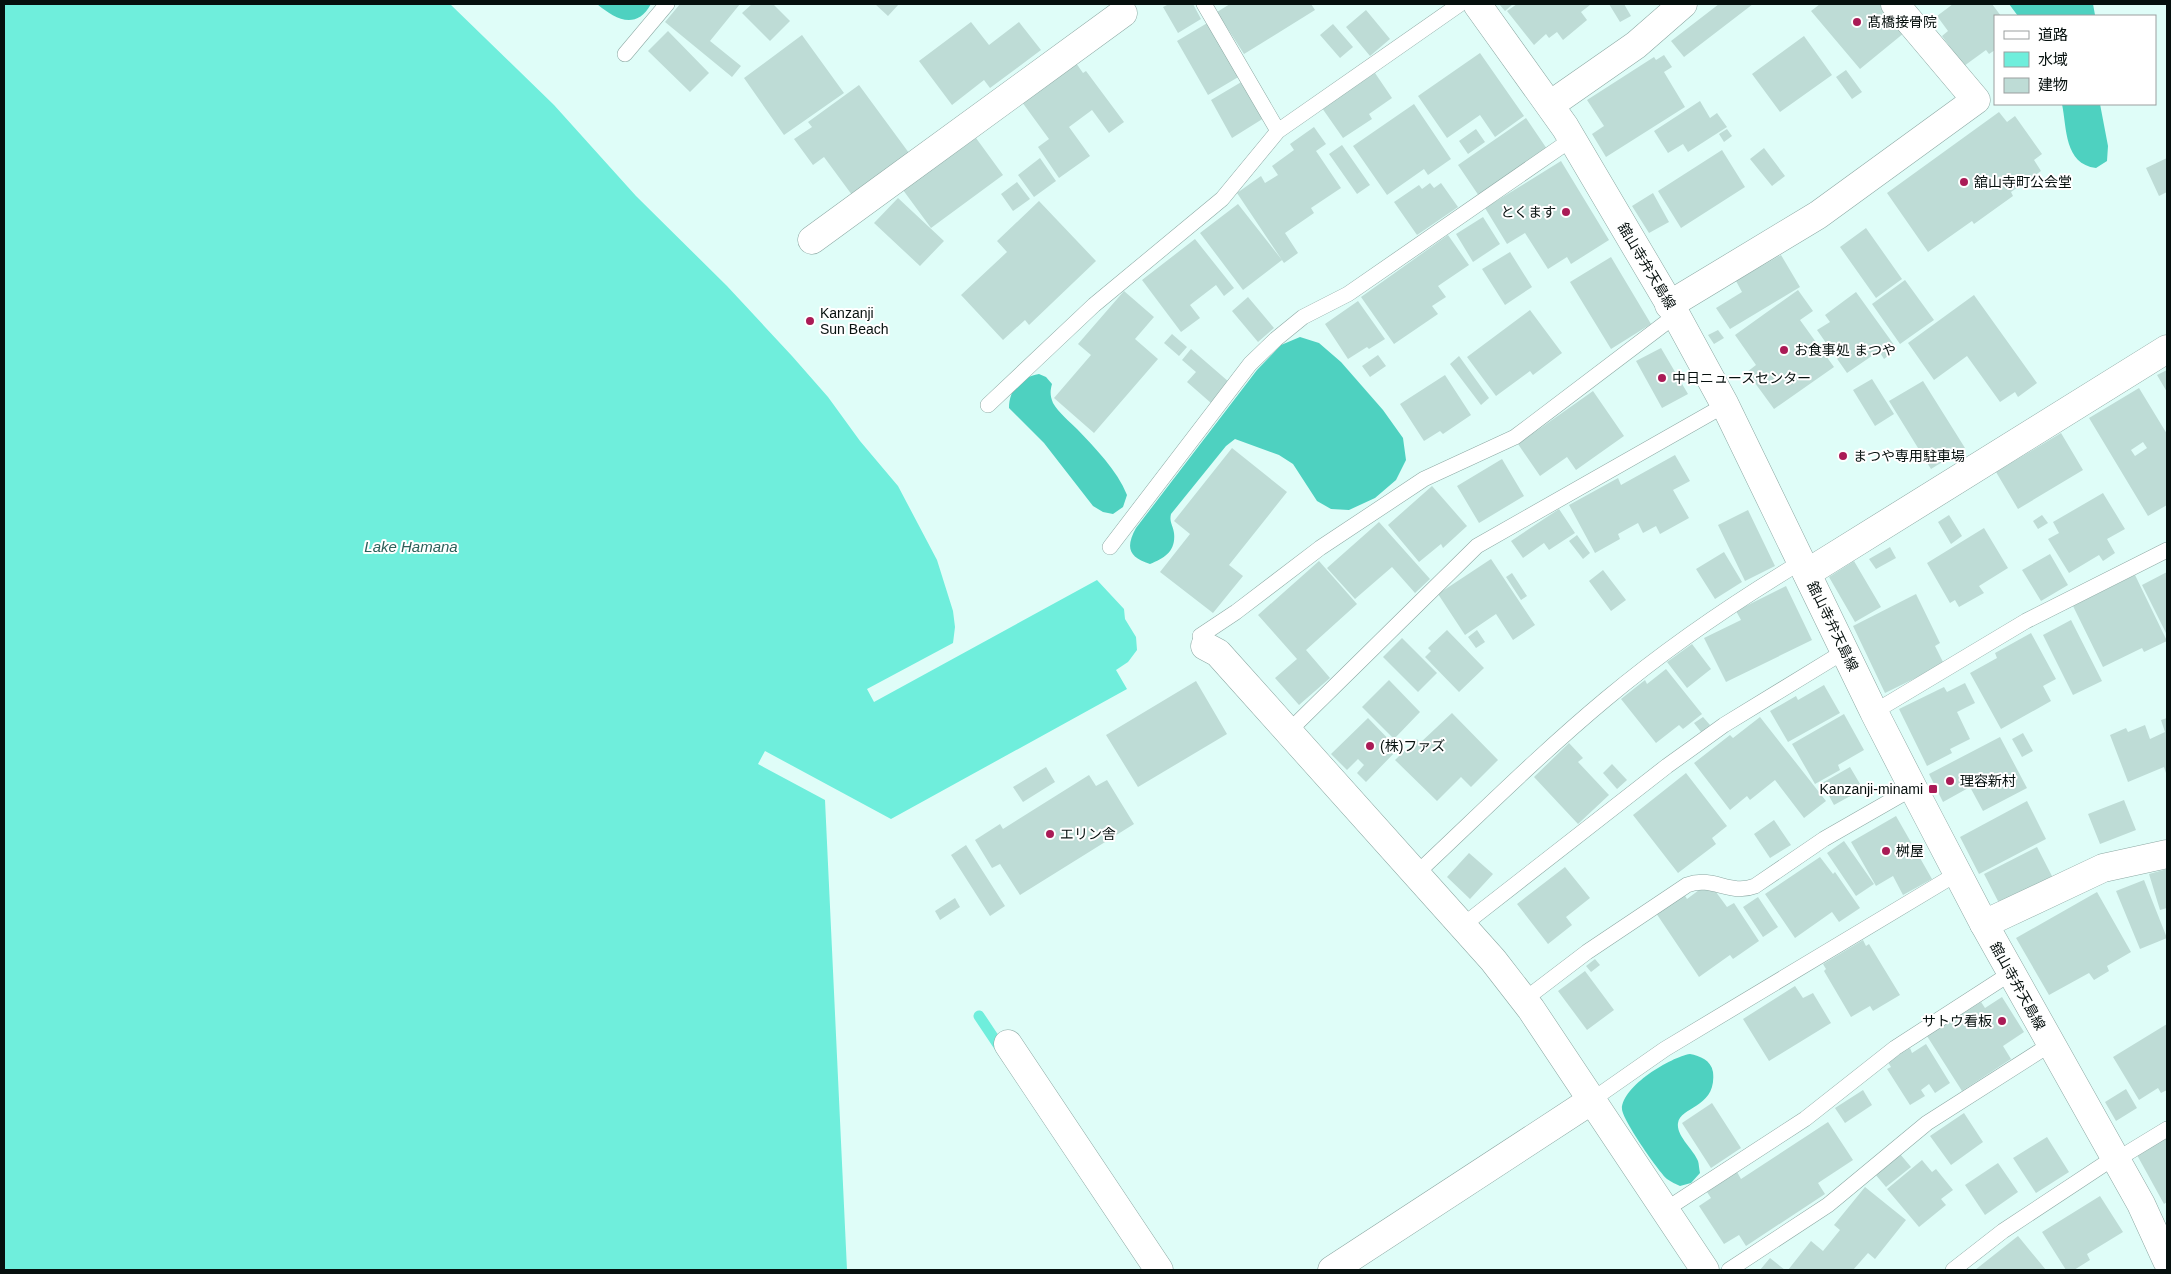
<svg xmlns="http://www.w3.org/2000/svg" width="2171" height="1274" font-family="Arial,'Noto Sans JP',sans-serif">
<rect width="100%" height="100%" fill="#dffdf8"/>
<path fill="#4ed1c0" d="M597 4H651C636 31 615 19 597 4Z
M2009 4H2093L2095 15 2018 16Z
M2062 104H2100L2108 146 2107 161 2096 168C2064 164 2067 128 2062 104Z
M1300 337 1319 343 1341 362 1383 410 1403 438 1406 460 1396 480 1375 498 1349 510 1331 509 1317 501 1293 464 1279 455 1235 439 1226 446 1171 514C1169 522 1173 525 1174 533 1176 551 1165 558 1150 564 1129 557 1125 548 1136 528L1257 370 1281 345Z
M1039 374 1046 377 1052 384C1050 391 1050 396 1053 403 1059 413 1069 421 1077 429 1095 448 1117 470 1127 495L1123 507 1113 514 1103 512 1093 506 1044 443 1009 408C1009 389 1021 377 1039 374Z
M1690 1054C1700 1056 1711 1060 1713 1072 1717 1108 1681 1106 1678 1123 1676 1136 1694 1150 1698 1161 1699 1164 1699 1169 1700 1173L1691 1183 1680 1186C1676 1184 1671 1182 1667 1179 1658 1171 1622 1119 1622 1109 1622 1086 1671 1057 1690 1054Z"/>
<path fill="#6feedc" d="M4 4H450L554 105 636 196 727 286 792 356 828 397 860 441 898 486 937 560 953 611 955 627 953 643 867 689 874 702 1097 580 1124 609 1125 619 1136 637 1137 650 1128 662 1116 670 1127 689 891 819 765 751 758 764 825 800 847 1270H4Z"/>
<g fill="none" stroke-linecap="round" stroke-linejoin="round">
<path stroke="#6feedc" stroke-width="11" d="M979 1016 1003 1052"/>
</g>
<path fill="#bedcd6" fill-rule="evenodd" d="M680 4H740L710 41 741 66 732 77 665 22Z
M752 4H773L790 21 770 41 742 13Z
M875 4H899L888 16Z
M1169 4H1193L1201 19 1178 33 1163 7Z
M1230 4H1311L1315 10 1244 54 1217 12Z
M1499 4H1513L1505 11Z
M1517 4H1589L1590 5 1581 12 1587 20 1563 40 1557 32 1549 38 1546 34 1534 45 1507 11Z
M1609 4H1624L1631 16 1620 22Z
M1719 4H1753L1684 57 1671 41Z
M1820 4H1880L1904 33 1860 69 1811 11Z
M1953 4H1992L2001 16H1995V50L1989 54 1986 50 1964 66 1942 36 1948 31 1937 16Z
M1366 10 1390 39 1370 56 1346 27Z
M971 22 989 45 1019 22 1041 50 990 88 984 80 952 105 919 61Z
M1209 22 1240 76 1208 95 1177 41Z
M1333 24 1353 47 1340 58 1320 35Z
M668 31 709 73 690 92 648 51Z
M802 35 844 93 784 135 744 78Z
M1804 36 1832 75 1780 112 1752 74Z
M1480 53 1524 116 1495 137 1480 115 1447 138 1418 96Z
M1664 55 1672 67 1664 72 1685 107 1606 157 1592 134 1604 126 1587 100 1654 57 1656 60Z
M1076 63 1083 73 1086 71 1124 122 1109 133 1092 110 1069 127 1090 156 1059 178 1038 147 1049 139 1022 102Z
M1846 70 1862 92 1852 99 1836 77Z
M1375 73 1392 98 1369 114 1372 119 1343 138 1322 108Z
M1243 81 1264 118 1232 138 1211 100Z
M859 85 909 153 852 195 824 157 813 165 794 139 812 127 808 122Z
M1700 101 1710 118 1717 113 1727 127 1688 152 1683 144 1668 153 1654 131Z
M1414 104 1451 159 1428 175 1424 169 1387 195 1353 146Z
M1999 112 2007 122 2015 116 2042 154 2034 160 2041 171 2011 192 2013 196 1974 224 1972 221 1928 252 1887 193Z
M1526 118 1547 149 1479 196 1458 165Z
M1314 127 1326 144 1316 151 1341 188 1311 208 1314 213 1285 233 1298 253 1284 263 1237 193 1261 176 1265 183 1278 175 1272 166 1294 150 1290 144Z
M1476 129 1485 142 1468 154 1459 141Z
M1727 129 1732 136 1724 142 1719 134Z
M976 138 1003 175 931 228 903 190Z
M1342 145 1370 185 1357 194 1329 154Z
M1764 148 1785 176 1772 186 1750 159Z
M1722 150 1745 187 1681 228 1658 191Z
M1040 158 1056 181 1034 197 1018 175Z
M2167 158V192L2159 196 2146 168Z
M1561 161 1609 240 1571 264 1567 257 1548 269 1525 233 1507 244 1485 208Z
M1017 182 1030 199 1013 211 1001 194Z
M1430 183 1434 188 1441 183 1458 207 1417 235 1394 202 1419 185 1422 189Z
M1653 193 1669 222 1649 233 1632 206Z
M898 198 944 241 920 266 874 223Z
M1039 201 1096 261 1029 325 1025 320 1003 340 961 295 1007 252 997 241Z
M1238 204 1282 260 1243 290 1200 233Z
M1483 217 1500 244 1473 262 1456 234Z
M1866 228 1902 279 1876 298 1840 247Z
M1448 235 1469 265 1438 286 1446 297 1432 306 1438 314 1394 344 1361 297Z
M1195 239 1234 288 1224 296 1216 285 1190 305 1200 318 1181 332 1142 280Z
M1510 252 1532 287 1505 305 1482 269Z
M1781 255 1800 287 1730 329 1716 308 1742 292 1736 281Z
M1611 257 1651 324 1611 349 1570 282Z
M1905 280 1934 320 1900 344 1872 304Z
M1798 290 1813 311 1800 320 1834 367 1774 409 1747 372 1756 365 1735 335Z
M1124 291 1154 317 1135 339 1158 359 1094 433 1054 398 1091 355 1078 344Z
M1856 292 1897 349 1884 359 1879 351 1847 373 1817 330 1830 322 1825 315Z
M1974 295 2037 383 2018 397 2015 392 2000 402 1967 356 1934 380 1908 343Z
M1248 297 1274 328 1258 342 1232 311Z
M1358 301 1385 339 1369 349 1367 347 1348 359 1325 324Z
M1530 310 1562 353 1533 375 1530 371 1496 396 1467 357Z
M1718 330 1724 338 1714 344 1708 335Z
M1172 334 1187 347 1179 356 1164 343Z
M1661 348 1688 394 1662 408 1636 361Z
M1191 349 1229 382 1211 403 1187 382 1196 372 1182 360Z
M1378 355 1386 366 1370 377 1362 366Z
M1459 356 1489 398 1481 405 1450 364Z
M2167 370V392L2157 375Z
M1445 375 1471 415 1443 434 1440 431 1424 441 1400 404Z
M1872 379 1894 414 1875 426 1853 390Z
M1923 381 1965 448 1931 469 1889 401Z
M2139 388 2167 434V505L2148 516 2089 418ZM2143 442 2147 448 2135 456 2131 450Z
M1593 391 1624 436 1576 470 1567 457 1540 476 1518 444Z
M2061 433 2083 470 2018 509 1996 472Z
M1232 448 1287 492 1229 565 1243 576 1213 613 1160 572 1190 534 1174 521Z
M1675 455 1690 481 1673 490 1689 518 1660 534 1656 526 1643 533 1638 523 1618 534 1620 539 1595 553 1569 505 1618 478 1621 485Z
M1502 459 1524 496 1479 523 1457 486Z
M1432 486 1467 526 1443 548 1441 544 1419 562 1388 525Z
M2103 493 2125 529 2107 539 2115 553 2103 561 2099 555 2069 573 2048 539 2059 533 2053 522Z
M1559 509 1575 533 1549 550 1544 543 1523 558 1511 541Z
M1748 510 1775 566 1745 581 1718 525Z
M1949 515 1962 536 1951 544 1938 522Z
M2042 515 2048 523 2038 529 2033 521Z
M1379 522 1430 579 1415 593 1392 567 1355 599 1327 568Z
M1984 528 2008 568 1979 586 1984 593 1959 607 1955 600 1950 603 1927 563Z
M1577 535 1590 553 1583 559 1569 541Z
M1890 547 1896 558 1876 569 1869 559Z
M1724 552 1742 582 1715 599 1696 569Z
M2050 554 2068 585 2041 601 2022 570Z
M1491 559 1535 625 1513 640 1496 614 1465 635 1438 594Z
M1319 561 1357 604 1306 650 1330 678 1299 705 1275 678 1297 659 1258 615Z
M1854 561 1881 607 1855 622 1829 577Z
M1603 570 1626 600 1611 611 1589 581Z
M2167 572V635L2142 585Z
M1512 573 1527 596 1521 600 1506 577Z
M2135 575 2167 641 2144 652 2142 648 2103 667 2073 606Z
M1786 586 1812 640 1726 682 1704 638 1741 620 1736 611Z
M1916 594 1940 643 1935 646 1944 664 1885 693 1853 626Z
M2071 620 2102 681 2073 695 2043 635Z
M1447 630 1484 668 1459 692 1425 657 1431 651 1428 648Z
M1477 630 1485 642 1476 648 1468 637Z
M2031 633 2056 679 2043 686 2051 701 2001 729 1970 673 1997 658 1995 653Z
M1402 638 1437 673 1418 692 1383 657Z
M1692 644 1711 669 1687 688 1667 662Z
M1666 669 1702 714 1683 729 1679 725 1656 743 1621 699 1645 680 1647 684Z
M1389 680 1420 712 1394 739 1362 707Z
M1196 681 1227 734 1138 787 1106 735Z
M1965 683 1975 703 1957 712 1970 739 1950 749 1952 753 1927 766 1899 709 1944 687 1947 692Z
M1824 685 1840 713 1788 742 1770 711 1796 696 1798 700Z
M1452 713 1498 760 1471 787 1461 777 1437 801 1395 760 1417 739 1420 743Z
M1844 714 1864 750 1838 765 1840 770 1815 784 1792 744Z
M1703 717 1710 725 1701 732 1694 723Z
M1760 717 1826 801 1804 818 1775 780 1750 800 1747 796 1730 810 1694 763 1730 735 1733 738Z
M1368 718 1398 749 1366 782 1357 773 1364 765 1358 759 1347 770 1331 754Z
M2167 718V776L2164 767 2128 782 2110 735 2126 728 2128 732 2145 725 2150 739 2165 732 2161 720Z
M2023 733 2033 751 2022 757 2012 739Z
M2000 737 2027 788 1983 811 1970 787 1943 802 1929 774Z
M1569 743 1583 758 1578 762 1609 795 1578 824 1534 777Z
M1612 764 1627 780 1617 789 1603 773Z
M1046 767 1055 782 1023 802 1013 787Z
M1850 767 1863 789 1834 805 1822 783Z
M1686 773 1727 826 1712 838 1716 844 1678 873 1633 815Z
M1089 775 1096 786 1107 780 1134 824 1020 895 1000 864 992 868 975 840 1000 824 1003 829Z
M2124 800 2136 830 2100 844 2088 814Z
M2027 801 2046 839 1979 874 1960 837Z
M1896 816 1932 879 1903 895 1893 876 1876 886 1851 842Z
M1774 820 1791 845 1770 858 1754 834Z
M1844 841 1874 884 1856 896 1827 853Z
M966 845 1005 906 990 916 951 855Z
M2037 847 2053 878 2000 905 1984 874Z
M1469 853 1493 874 1470 899 1447 877Z
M1820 857 1833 874 1835 872 1860 908 1839 922 1832 912 1795 938 1765 894Z
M1565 867 1590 898 1566 917 1572 925 1548 944 1517 904Z
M2167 869V908L2160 910 2149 874Z
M2144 880 2167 938 2140 949 2116 891Z
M1703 887 1716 892 1727 907 1734 903 1759 941 1733 959 1730 955 1699 977 1656 913 1684 894 1687 899Z
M2097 892 2131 952 2107 966 2109 971 2094 980 2089 973 2049 995 2016 938Z
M1758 897 1778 927 1763 937 1743 907Z
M955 898 960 907 940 920 935 911Z
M1863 940 1866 946 1869 944 1900 995 1873 1011 1870 1006 1851 1017 1824 971 1826 969 1823 964Z
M1595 959 1600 965 1591 972 1586 966Z
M1585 971 1614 1010 1587 1030 1558 991Z
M1795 986 1803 998 1813 993 1831 1023 1769 1061 1743 1019Z
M2002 997 2024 1032 2003 1046 2011 1059 1962 1091 1927 1036 1981 1002 1985 1008Z
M2167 1024V1090L2161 1093 2158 1088 2139 1100 2113 1057Z
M1926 1044 1950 1083 1935 1093 1929 1084 1921 1090 1925 1096 1910 1105 1887 1069 1891 1067 1888 1062 1910 1048 1912 1053Z
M2126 1089 2137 1108 2116 1121 2105 1102Z
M1863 1090 1872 1105 1845 1123 1835 1108Z
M1712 1103 1741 1148 1711 1168 1682 1123Z
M1964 1113 1983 1142 1951 1165 1930 1136Z
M1828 1122 1853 1160 1818 1183 1825 1194 1746 1246 1739 1235 1724 1244 1699 1206 1711 1198 1707 1192 1737 1172 1741 1179Z
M2047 1137 2069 1172 2036 1193 2013 1158Z
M2167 1138V1202L2164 1204 2137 1155Z
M1900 1154 1911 1167 1886 1187 1875 1174Z
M1922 1160 1932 1172 1936 1169 1953 1190 1941 1199 1946 1205 1919 1227 1887 1189Z
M1998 1163 2018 1192 1985 1215 1965 1185Z
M1865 1187 1906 1220 1875 1259 1868 1253 1853 1270H1788L1811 1241 1823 1251 1840 1230 1834 1225Z
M2100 1196 2123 1232 2087 1254 2090 1260 2074 1270H2066L2042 1232Z
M2018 1236 2046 1270H1975Z
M1770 1258 1785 1270H1760Z"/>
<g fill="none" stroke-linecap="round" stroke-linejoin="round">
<g stroke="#8ca8a3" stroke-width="16">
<path id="lane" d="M1204 4 1278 131
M625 54 667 4
M988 405 1094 305 1222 199 1278 131 1460 4
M1110 547 1250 364 1276 339 1303 317 1348 294 1572 139
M1200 636 1236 612 1320 548 1424 479 1515 437 1676 315
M1874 712 2026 621 2167 550
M1289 731 1477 546 1725 405
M1416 874C1479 815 1540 754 1606 699 1667 648 1733 603 1801 562
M1462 926 1667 766 1724 725 1845 651
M1524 1000 1587 952 1687 885C1713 875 1729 896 1755 886L1824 839 1913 788
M1592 1100 1665 1049 1958 873
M2116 1160 2167 1129
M1665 1210 1805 1119 1895 1048 2011 973
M1729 1270 1828 1205 1927 1123 2051 1044
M1953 1270 2003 1231 2115 1157"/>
</g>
<g stroke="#8ca8a3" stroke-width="29">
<path id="street" d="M1550 105 1636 45 1683 4
M812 240 1123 13
M1669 305 1818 215 1976 100 1895 4
M1807 573 2167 349
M1205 646 1218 653 1493 960 1531 1009 1705 1270
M1984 924 2103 868 2167 854
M1008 1044 1159 1270
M1332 1270 1592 1100"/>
</g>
<g stroke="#8ca8a3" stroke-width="29">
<path id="secondary" d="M1477 4 1565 127 1676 315 1725 405 1874 712 1913 788 1984 924 2141 1204 2167 1261"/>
</g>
<use href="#lane" stroke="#fff" stroke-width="15"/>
<use href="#street" stroke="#fff" stroke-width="28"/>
<use href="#secondary" stroke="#fff" stroke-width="28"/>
</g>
<g fill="#aa1b56" stroke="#fff" stroke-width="2">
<circle cx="1857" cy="22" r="5"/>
<circle cx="1964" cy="182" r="5"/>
<circle cx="1566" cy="212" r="5"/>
<circle cx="810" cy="321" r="5"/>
<circle cx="1784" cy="350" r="5"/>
<circle cx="1662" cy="378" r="5"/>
<circle cx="1843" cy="456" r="5"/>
<circle cx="1370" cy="746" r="5"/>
<circle cx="1950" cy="781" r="5"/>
<rect x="1928" y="784" width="10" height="10" rx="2.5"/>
<circle cx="1050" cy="834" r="5"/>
<circle cx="1886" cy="851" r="5"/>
<circle cx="2002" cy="1021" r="5"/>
</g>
<g text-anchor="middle" stroke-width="4" stroke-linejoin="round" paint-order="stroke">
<g font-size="14" fill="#06100e" stroke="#fff" text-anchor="start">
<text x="1867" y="27">髙橋接骨院</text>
<text x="1974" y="187">舘山寺町公会堂</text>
<text x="1556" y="217" text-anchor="end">とくます</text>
<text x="820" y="318">Kanzanji<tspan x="820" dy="16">Sun Beach</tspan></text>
<text x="1794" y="355">お食事処 まつや</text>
<text x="1672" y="383">中日ニュースセンター</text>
<text x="1853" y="461">まつや専用駐車場</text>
<text x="1380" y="751">(株)ファズ</text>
<text x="1960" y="786">理容新村</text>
<text x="1923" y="794" text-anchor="end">Kanzanji-minami</text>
<text x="1060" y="839">エリン舎</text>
<text x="1896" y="856">桝屋</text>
<text x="1992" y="1026" text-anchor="end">サトウ看板</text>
</g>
<g font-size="14" fill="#06100e" stroke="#fff">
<text transform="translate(1647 266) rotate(59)" y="5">舘山寺弁天島線</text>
<text transform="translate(1833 626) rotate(64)" y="5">舘山寺弁天島線</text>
<text transform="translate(2018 986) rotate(61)" y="5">舘山寺弁天島線</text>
</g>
<g font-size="15" font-style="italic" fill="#2b6059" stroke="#fff">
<text x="411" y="552">Lake Hamana</text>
</g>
</g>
<rect width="2171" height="1274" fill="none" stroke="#06100e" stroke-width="10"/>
<rect x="1994" y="15" width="162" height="90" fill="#ffffff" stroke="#9b9f9f"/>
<rect x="2004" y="31" width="25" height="8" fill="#ffffff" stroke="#9b9f9f"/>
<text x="2038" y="40" font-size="15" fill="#06100e">道路</text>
<rect x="2004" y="52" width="25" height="15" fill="#6feedc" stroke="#9b9f9f"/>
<text x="2038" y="65" font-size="15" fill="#06100e">水域</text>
<rect x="2004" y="78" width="25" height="15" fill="#bedcd6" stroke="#9b9f9f"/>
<text x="2038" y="90" font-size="15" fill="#06100e">建物</text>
</svg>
